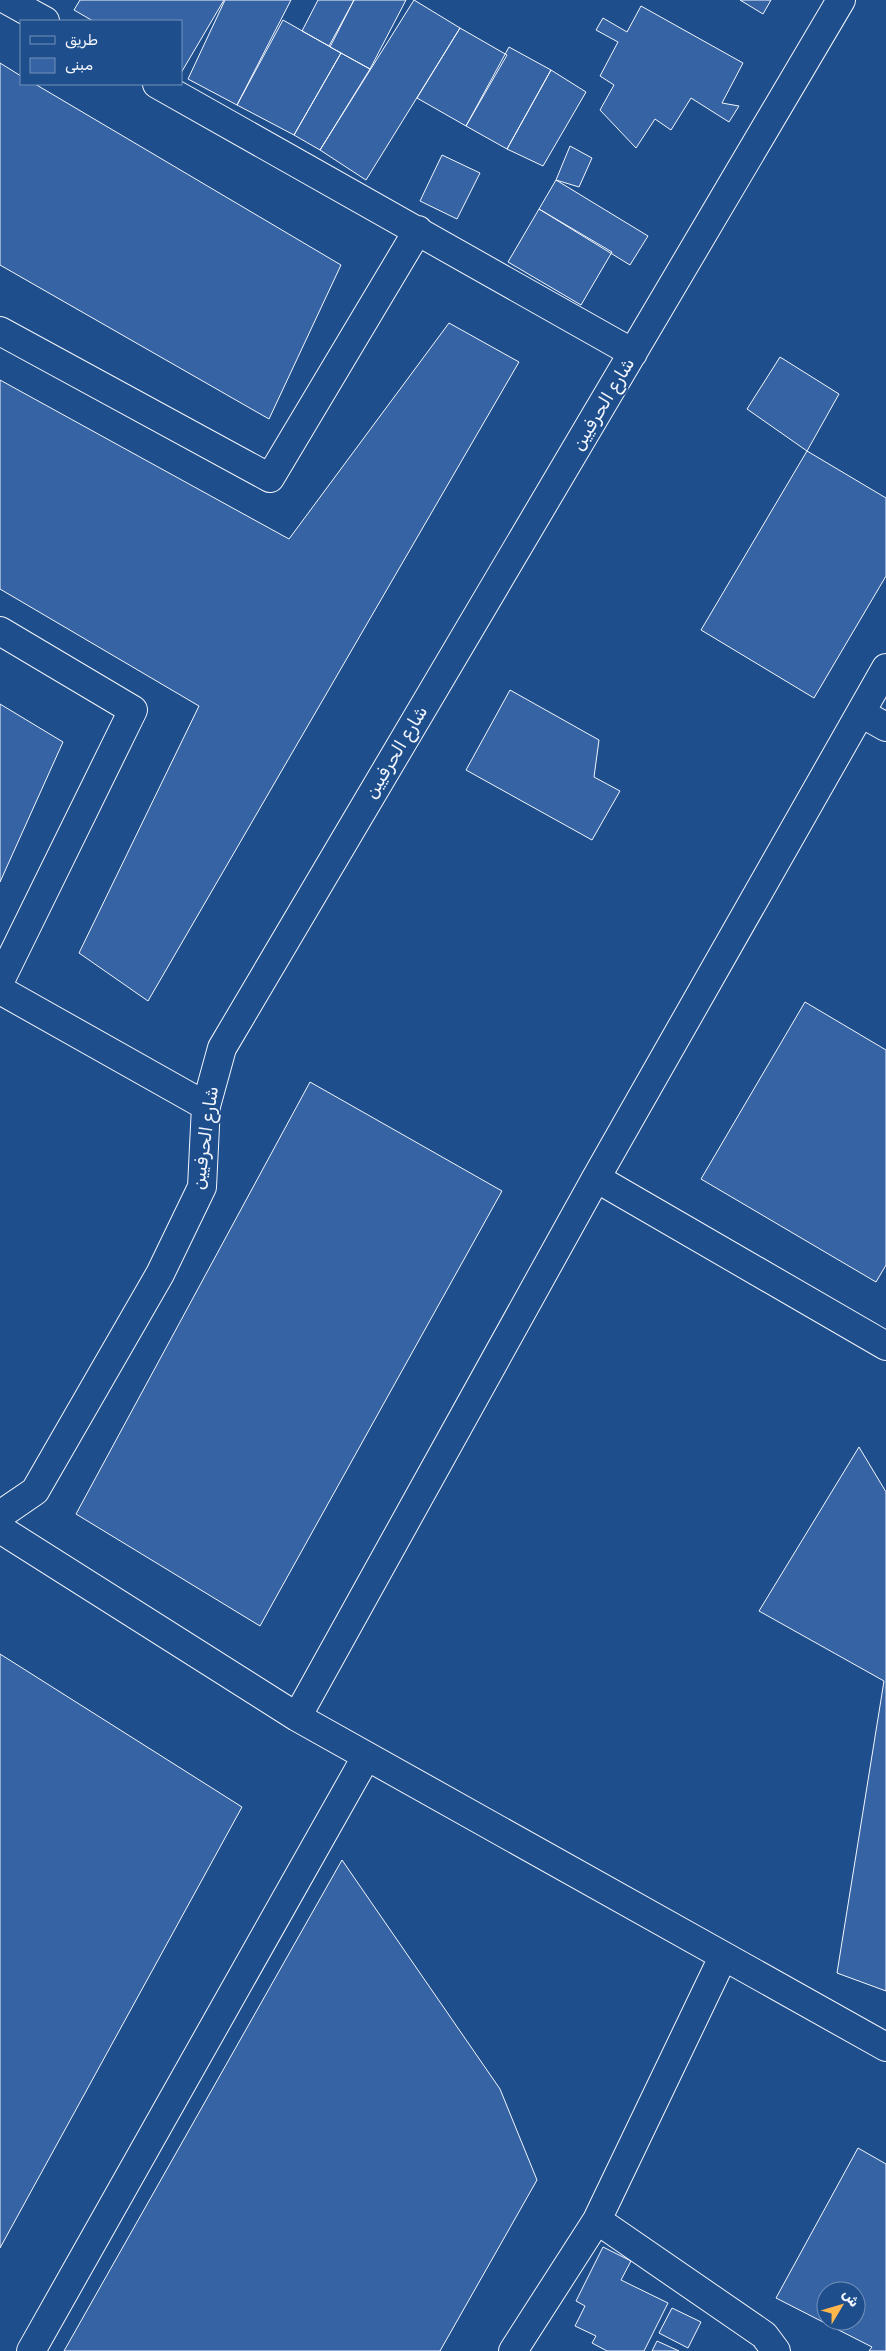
<svg xmlns="http://www.w3.org/2000/svg" width="886" height="2351" font-family="Rubik,'Noto Sans Arabic',sans-serif">
<rect width="100%" height="100%" fill="#1f4e8c"/>
<path fill="#3563a3" stroke="#f2f6ff" fill-rule="evenodd" d="M80 0H224L181 73V21H93L74 10Z
M225 0H291L237 105 188 79Z
M318 0H354L329 46 302 31Z
M354 0H406L370 69 330 47Z
M414 0 460 28 366 180 320 150Z
M740 0H771L763 14Z
M641 6 743 63 722 103 739 106 729 122 691 98 671 130 655 119 636 148 600 110 614 85 600 76 618 42 596 30 603 18 627 32Z
M283 20 341 53 294 135 237 105Z
M460 28 507 55 466 126 417 98Z
M509 47 551 70 507 149 466 126Z
M341 53 370 69 320 150 294 135Z
M0 63 21 76V84H35L341 265 269 419 0 265Z
M551 70 586 92 543 166 507 149Z
M570 146 592 158 579 187 556 180Z
M442 155 480 173 457 219 420 201Z
M556 180 648 236 630 265 539 209Z
M539 209 612 252 581 305 508 262Z
M449 323 519 362 148 1001 79 953 199 706 0 589V380L289 539Z
M780 357 839 394 807 451 747 409Z
M807 451 886 498V576L814 698 701 630Z
M510 690 599 740 594 777 620 791 592 840 466 770Z
M0 704 63 742 0 882Z
M805 1002 886 1050V1265L876 1282 701 1179Z
M310 1082 502 1191 260 1626 76 1514Z
M859 1447 886 1492V1991L837 1973 884 1681 759 1611Z
M0 1654 242 1807 0 2248Z
M342 1860 500 2089 537 2180 440 2351H64Z
M858 2148 886 2164V2351H869L872 2347 776 2298ZM826 2291H856V2321H826Z
M603 2247 631 2261 621 2280 668 2303 644 2351H607L592 2343 596 2336 575 2326 585 2306 576 2301Z
M672 2308 701 2322 688 2348 659 2333Z
M657 2341 679 2351H652Z"/>
<g fill="none" stroke-linecap="round" stroke-linejoin="round">
<g stroke="#f2f6ff" stroke-width="30">
<path id="minor" d="M7 0 45 21
M157 84 633 353
M0 331 270 478 418 230
M0 631 133 710 0 981
M861 713 886 727
M0 990 206 1106
M596 1178 886 1346
M0 1515 35 1491 160 1274 202 1187 206 1106 222 1048 841 0
M0 1529 297 1717 886 2047
M297 1717 596 1178 886 668
M597 2220 764 2335 776 2351
M31 2351 366 1757
M513 2351 597 2220 723 1957"/>
</g>
<use href="#minor" stroke="#1f4e8c" stroke-width="28"/>
</g>
<g text-anchor="middle" stroke-width="4" stroke-linejoin="round" paint-order="stroke">
<g font-size="18" fill="#f2f6ff" stroke="#1f4e8c">
<text transform="translate(603 404) rotate(-59)" y="6">شارع الحرفيين</text>
<text transform="translate(396 752) rotate(-59)" y="6">شارع الحرفيين</text>
<text transform="translate(205 1138) rotate(-82)" y="6">شارع الحرفيين</text>
</g>
</g>
<rect x="20" y="20" width="162" height="65" fill="#1f4e8c" stroke="#7391ba"/>
<rect x="30" y="36" width="25" height="8" fill="#1f4e8c" stroke="#7391ba"/>
<text x="65" y="45" font-size="15" fill="#f2f6ff">طريق</text>
<rect x="30" y="58" width="25" height="15" fill="#3563a3" stroke="#7391ba"/>
<text x="65" y="70" font-size="15" fill="#f2f6ff">مبنى</text>
<g transform="translate(841 2306) rotate(52)"><circle r="24" fill="#1f4e8c" stroke="#7391ba"/>
<path d="M0-4L9 19L0 12L-9 19Z" fill="#ffb74d"/>
<text y="-8" font-size="14" font-weight="bold" text-anchor="middle" fill="#f2f6ff">ش</text>
</g>
</svg>
